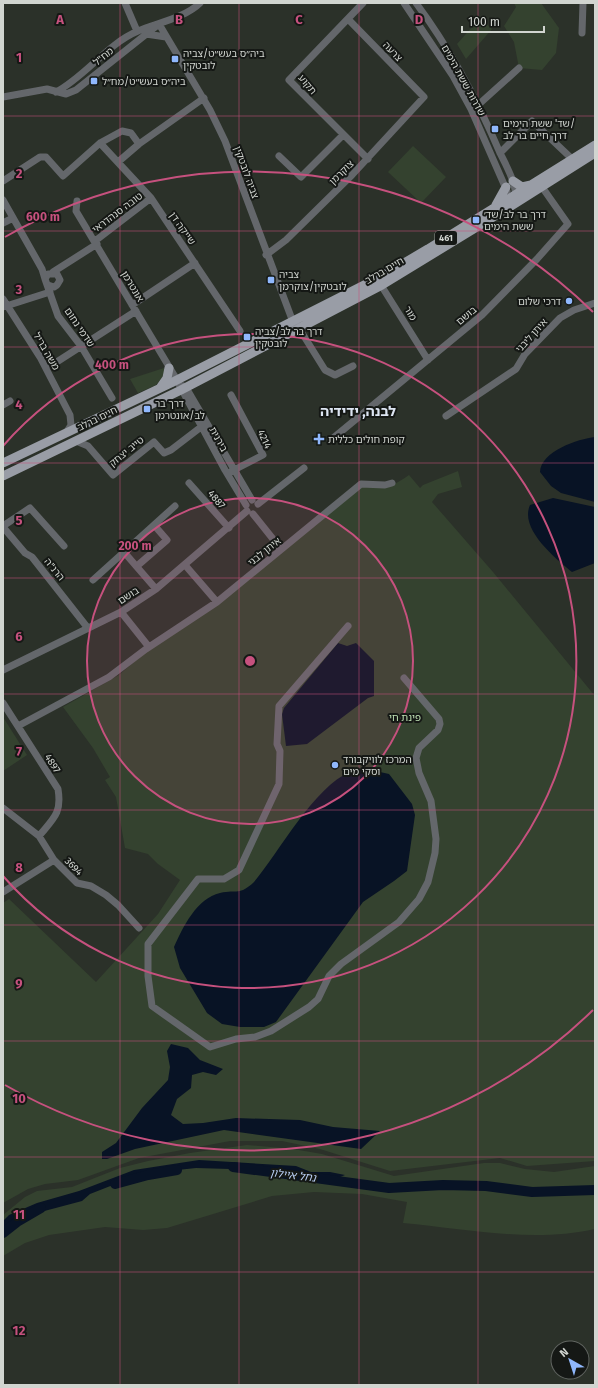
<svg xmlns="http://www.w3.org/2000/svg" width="598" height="1388" font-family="'Fira Sans','Noto Sans Hebrew',sans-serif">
<rect width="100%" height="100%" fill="#2b3129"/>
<path fill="#34422f" d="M514 3H541L559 28 556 53 542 70 519 68 514 42 504 26 516 7Z
M480 18 492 29 466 59 457 44Z
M413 146 446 177 421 203 388 172Z
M164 368 165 374 156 385 138 393 130 379Z
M458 471 462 487 438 494 432 502 493 572 595 696V1161L527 1166 500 1158 390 1171 320 1149 282 1141H230L139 1158 78 1180 45 1184 28 1189 3 1203V903L9 899 96 982 158 914 180 880 158 864 148 854 125 848 116 797 105 780 110 777 93 748 63 707 119 675 150 648 218 604 362 486C386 490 390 488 409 475L420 488 423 485Z
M3 717 27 755 3 771Z
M247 1145 293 1149 322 1154 394 1176 484 1163H500L525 1169 554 1172 595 1166V1229C533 1243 466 1229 403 1223L407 1202 362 1194 314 1192 272 1196 167 1228 143 1230 105 1227 49 1235 25 1243 3 1256V1215L25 1197 37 1191 72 1187 120 1168 148 1161 190 1153Z"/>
<path fill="#081325" d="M595 437V502L561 493 551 486 540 472C541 451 578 439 595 437Z
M553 498 595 507V563L572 572C556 559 519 529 530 505Z
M338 643 347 646 356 643 374 661V696L368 698 307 744 286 746 282 714 284 708Z
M371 770 389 774 412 804 415 815 407 871 394 881 363 902 276 1022 264 1027H240L222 1024 207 1013 180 968 174 947C183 927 197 898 220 893 238 889 239 896 254 882 279 852 315 786 350 772 356 769 364 770 371 770Z
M171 1044 188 1048 200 1060 223 1069 216 1075 203 1072 192 1075 191 1088 177 1099 171 1115 183 1124 203 1123 236 1118 300 1120 333 1127 380 1131 361 1149 224 1130 135 1149 107 1159H102V1152L116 1143 142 1108 168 1080 170 1067 167 1051Z
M199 1160 296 1166 311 1172H330L345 1175 335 1179 294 1171 196 1168 141 1174 90 1194 82 1201 18 1218 14 1220 3 1238V1221L9 1215 37 1203 79 1191 134 1170Z"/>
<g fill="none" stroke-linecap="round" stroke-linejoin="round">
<path stroke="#081325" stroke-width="10" d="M233 1167 389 1188 443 1185 486 1186 532 1192 595 1190
M115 1184 148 1175 177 1170
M3 1233 17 1222 41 1208"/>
<path stroke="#64676b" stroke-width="7" d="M125 3 137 31
M363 3 289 80 368 159
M404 3 453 76 471 109 507 191
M416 3C451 50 477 99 500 153 507 167 516 183 516 199
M159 24 210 110 225 141 296 330
M582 33 583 3
M146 34 166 37
M56 92C86 76 107 44 138 31 156 23 185 18 200 3
M3 97 47 89 66 94 76 90 159 24
M477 106 519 68
M100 143 151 198 240 331
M500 153 532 121 569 156
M279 156 301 177 343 135
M118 162 139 144 204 98
M3 181 40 157H46L63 176 100 143 122 131 131 133 139 144
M3 200 42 269 45 279
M77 201 76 211 174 375 225 470 246 505
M3 223 13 218
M95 241 151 198
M266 255 286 240 352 175 424 97 348 19
M53 272 97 244
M379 282 428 360
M48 285 54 287 57 285 60 280 57 274H48L45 279 58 316 81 346 112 398
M3 299 40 357 70 415 71 425 66 433
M132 305 195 263
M3 307 50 292
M297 325 325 370 335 375 353 366
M52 365 136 311
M183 386 188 391 252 500
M3 405 10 401
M446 416 516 369 525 354 560 318 574 310 595 303
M332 439 482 315 537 259 568 224 542 187
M76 441 88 446 113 475 154 442 164 453 171 450 201 427
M230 472 263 455 231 395
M189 483 229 528
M258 504 304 468
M253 514 281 549
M3 526 30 508 64 546
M3 527 25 553 32 557 87 627
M124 552 156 589
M185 565 217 602
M137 566 167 540 154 525
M93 580 175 506
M121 612 149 647
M348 626 279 706 277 744 280 751 279 784 239 870 224 879H198L148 944V976L152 1006 210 1047 236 1039 255 1037 271 1031 309 1007 318 999 329 976 341 964 399 922 419 899 428 882 435 853 436 839 431 801 419 773 416 758 419 748 438 730 440 724 439 719 404 678
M3 670 121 612 156 589 247 511
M3 703 58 789C62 813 54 818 39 836
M18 726 109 677 146 649 217 602 361 484 385 485 392 483
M3 808 39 836 54 860 77 883 91 886 106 895 118 905 139 928
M3 892 54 860"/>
<path stroke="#999da6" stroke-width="9" d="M513 181 522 187 531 185
M496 205 506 187
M160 388 167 378 169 368
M3 463 171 383 382 276 428 249 595 145
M3 476 181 390 382 285 516 203 595 153"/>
</g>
<path fill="none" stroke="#c6517e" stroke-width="1" stroke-opacity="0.55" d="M120 3V1385M239 3V1385M359 3V1385M478 3V1385M3 116H595M3 231H595M3 347H595M3 463H595M3 578H595M3 694H595M3 810H595M3 925H595M3 1041H595M3 1157H595M3 1272H595"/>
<circle cx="250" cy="661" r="163" fill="#c6517e" fill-opacity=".12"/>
<g fill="none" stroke="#c6517e" stroke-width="2">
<circle cx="250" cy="661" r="163"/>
<path d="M3 446A327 327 0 1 1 3 876"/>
<path d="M593 1010A490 490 0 0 1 5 1085M5 237A490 490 0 0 1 593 312"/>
</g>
<g fill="#90b8fd" stroke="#151815" stroke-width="1.5">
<rect x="171" y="55" width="8" height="8" rx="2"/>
<rect x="90" y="77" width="8" height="8" rx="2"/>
<rect x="491" y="125" width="8" height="8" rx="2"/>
<rect x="472" y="216" width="8" height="8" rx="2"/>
<rect x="267" y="276" width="8" height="8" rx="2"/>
<circle cx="569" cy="301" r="4"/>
<rect x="243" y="333" width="8" height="8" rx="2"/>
<rect x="143" y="405" width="8" height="8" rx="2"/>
<path d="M317 433h4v4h4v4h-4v4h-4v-4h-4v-4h4z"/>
<circle cx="335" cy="765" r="4"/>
</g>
<g text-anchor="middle" stroke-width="4" stroke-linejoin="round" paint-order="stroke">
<rect fill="#151815" stroke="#999c98" stroke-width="1" x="435" y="231" width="22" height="14" rx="3"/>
<g font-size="9" font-weight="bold" fill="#d1d5d0">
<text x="446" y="241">461</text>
</g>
<g font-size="10" fill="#d1d5d0" stroke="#151815">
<text transform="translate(393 51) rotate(46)" y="4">צרעה</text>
<text transform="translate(103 56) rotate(-39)" y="4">מח"ל</text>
<text transform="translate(464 80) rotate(61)" y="4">שדרות ששת הימים</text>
<text transform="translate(308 84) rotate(50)" y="4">תקוע</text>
<text transform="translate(247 172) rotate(70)" y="4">צביה לובטקין</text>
<text transform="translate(341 172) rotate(-45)" y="4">צוקרמן</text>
<text transform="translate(117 212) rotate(-37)" y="4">טובה סנהדראי</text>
<text transform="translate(183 228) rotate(55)" y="4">שייקה דן</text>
<text transform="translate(384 270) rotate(-30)" y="4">חיים ברלב</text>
<text transform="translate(133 286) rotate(59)" y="4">אונטרמן</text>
<text transform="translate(411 313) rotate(59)" y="4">מור</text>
<text transform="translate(466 315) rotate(-40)" y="4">בושם</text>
<text transform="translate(80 327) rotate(56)" y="4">שדמי נחום</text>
<text transform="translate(531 335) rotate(-48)" y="4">איתן ליבני</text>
<text transform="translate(47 351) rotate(60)" y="4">משה בריל</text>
<text transform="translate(97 418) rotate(-26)" y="4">חיים ברלב</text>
<text transform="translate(219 439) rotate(61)" y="4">בירנית</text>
<text transform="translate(265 439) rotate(65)" y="4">4214</text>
<text transform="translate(126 451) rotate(-39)" y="4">טייב יצחק</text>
<text transform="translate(217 499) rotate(49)" y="4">4887</text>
<text transform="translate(264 551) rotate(-39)" y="4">איתן לבני</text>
<text transform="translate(55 569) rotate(51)" y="4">הרנ"ה</text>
<text transform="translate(128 595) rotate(-33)" y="4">בושם</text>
<text transform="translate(53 763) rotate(57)" y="4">4897</text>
<text transform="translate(74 866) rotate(45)" y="4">3694</text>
</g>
<g font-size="10" fill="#d1d5d0" stroke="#151815" text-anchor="start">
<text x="183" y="57">ביה״ס בעש״ט/צביה<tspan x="183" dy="12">לובטקין</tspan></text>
<text x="102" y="85">ביה״ס בעש״ט/מח״ל</text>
<text x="503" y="127">שד' ששת הימים/<tspan x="503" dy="12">דרך חיים בר לב</tspan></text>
<text x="484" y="218">דרך בר לב/שד׳<tspan x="484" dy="12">ששת הימים</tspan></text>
<text x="279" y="278">צביה<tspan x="279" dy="12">לובטקין/צוקרמן</tspan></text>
<text x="561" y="305" text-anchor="end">דרכי שלום</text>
<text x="255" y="335">דרך בר לב/צביה<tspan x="255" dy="12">לובטקין</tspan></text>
<text x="155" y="407">דרך בר<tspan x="155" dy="12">לב/אונטרמן</tspan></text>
<text x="328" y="443">קופת חולים כללית</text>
<text x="343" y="763">המרכז לוויקבורד<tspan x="343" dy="12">וסקי מים</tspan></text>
</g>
<g font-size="10" fill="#bfe1b4" stroke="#151815">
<text x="405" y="721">פינת חי</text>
</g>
<g font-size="11" font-style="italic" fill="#bbd1f6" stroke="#151815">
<text transform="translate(293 1175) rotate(7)" y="4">נחל איילון</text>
</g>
<g font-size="14" font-weight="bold" fill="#dde5f2" stroke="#151815">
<text x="358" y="416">לבנה, ידידיה</text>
</g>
</g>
<g font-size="13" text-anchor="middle" font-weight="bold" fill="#c6517e" stroke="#151815" stroke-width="4" stroke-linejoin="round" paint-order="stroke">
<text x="60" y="24">A</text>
<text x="179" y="24">B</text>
<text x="299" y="24">C</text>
<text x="419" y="24">D</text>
<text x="19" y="62">1</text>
<text x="19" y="178">2</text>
<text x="19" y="294">3</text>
<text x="19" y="409">4</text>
<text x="19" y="525">5</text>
<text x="19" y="641">6</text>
<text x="19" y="756">7</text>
<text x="19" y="872">8</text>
<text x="19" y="988">9</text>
<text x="19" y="1103">10</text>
<text x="19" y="1219">11</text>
<text x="19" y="1335">12</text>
</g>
<circle cx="250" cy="661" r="6" fill="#c6517e" stroke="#151815" stroke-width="2"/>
<g font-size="12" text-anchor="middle" font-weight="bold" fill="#c6517e" stroke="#151815" stroke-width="4" stroke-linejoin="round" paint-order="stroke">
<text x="43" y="221">600 m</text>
<text x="112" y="369">400 m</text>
<text x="135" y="550">200 m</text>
</g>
<rect width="598" height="1388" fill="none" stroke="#d1d5d0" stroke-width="8"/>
<g transform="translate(570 1360) rotate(321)"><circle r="19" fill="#151815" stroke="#606460"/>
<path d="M0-3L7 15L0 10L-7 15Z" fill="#90b8fd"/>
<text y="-6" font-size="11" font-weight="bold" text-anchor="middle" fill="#d1d5d0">N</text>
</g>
<path d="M462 26v6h82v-6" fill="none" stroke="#d1d5d0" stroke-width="2"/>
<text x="468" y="26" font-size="12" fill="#d1d5d0" stroke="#151815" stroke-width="3" paint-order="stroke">100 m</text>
</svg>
